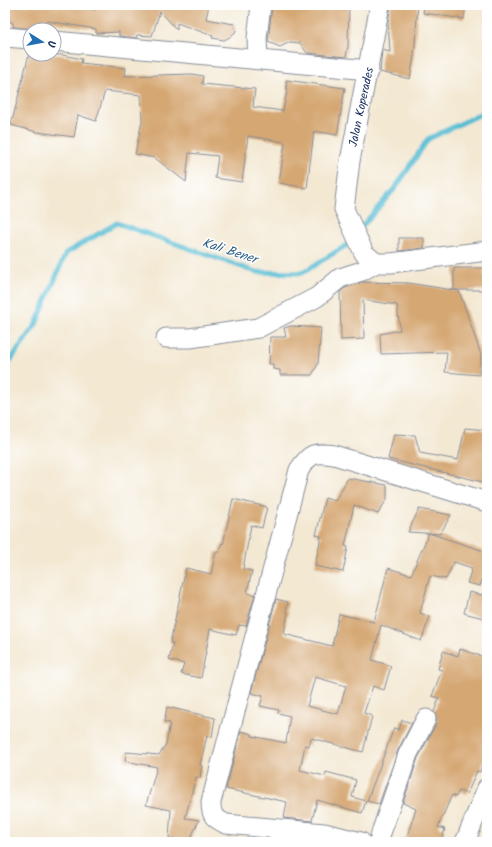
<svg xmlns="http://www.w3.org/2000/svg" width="492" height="847" font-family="Kalam,sans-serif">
<rect width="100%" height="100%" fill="#fff"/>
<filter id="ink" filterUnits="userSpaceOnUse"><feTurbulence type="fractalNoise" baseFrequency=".025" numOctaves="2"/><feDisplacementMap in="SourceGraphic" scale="8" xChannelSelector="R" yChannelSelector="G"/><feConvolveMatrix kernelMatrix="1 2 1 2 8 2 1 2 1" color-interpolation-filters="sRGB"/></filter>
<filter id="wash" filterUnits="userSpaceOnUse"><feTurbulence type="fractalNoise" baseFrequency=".012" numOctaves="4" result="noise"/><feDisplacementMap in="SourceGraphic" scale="16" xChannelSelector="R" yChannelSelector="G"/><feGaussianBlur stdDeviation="0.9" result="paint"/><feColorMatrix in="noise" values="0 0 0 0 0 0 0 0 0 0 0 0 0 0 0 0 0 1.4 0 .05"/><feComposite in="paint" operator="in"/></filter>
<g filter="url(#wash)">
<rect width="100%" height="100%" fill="#f3e8d2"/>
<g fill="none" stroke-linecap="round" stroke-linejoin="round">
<path stroke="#56bdd4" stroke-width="5" d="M358 231 396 187 428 139 487 111
M5 368 36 324 66 253 117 223 256 272 302 273 347 245 353 237"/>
</g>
<g id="blocks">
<path fill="#d5a773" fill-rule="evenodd" d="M5 5H65L95 10V5H209L206 19 234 24 236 31 232 36 224 40 212 38 213 36 177 23V30L160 11 152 36 137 35 136 38 119 36V32L96 33V29L47 21 34 29 14 27 12 22 5 20Z
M272 5H349L348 46 346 57 307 53 300 43 290 42 280 47 268 42Z
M391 5H418L414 56 410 79 380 72 382 50 390 52 388 22Z
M424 5H466L464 19 423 13Z
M29 54 62 55 82 59 81 63 126 68 125 76 192 74 203 76 202 84 255 89 253 107 283 111 287 91 286 80 345 88 337 135 314 131 307 188 279 183 285 142 248 136 242 182 215 178 218 156 189 153 186 182 155 158 135 154 142 121 141 95 105 91 96 121 78 115 74 137 37 132 11 125Z
M399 238H424V248L399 251Z
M454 268H484V290H454Z
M362 282 408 283 459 291 481 355 479 375 445 372 447 352 381 354 380 334 400 330 397 305 363 300 364 339 341 340 340 292 345 288Z
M291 326 321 328 318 364 312 375H280V370L273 369V364H269L270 337H286L284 328Z
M465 428 487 430V483L388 459 394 434 415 435 420 453 458 460Z
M348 478 387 485V499L378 514 354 505 345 546 348 547 343 572 315 566 321 536 316 535 325 498 335 501Z
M233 499 267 507 262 528 251 525 243 569 252 571 247 593 255 595 246 626 239 625 236 635 210 629 201 678 181 674 184 664 169 660 173 643H170L186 568 211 574 216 552H219L222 543 223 544Z
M419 509 451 515 440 534 408 532Z
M429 533 487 552V563L480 586 467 583 472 568 454 562 446 579 430 576 420 613 430 617 421 641 381 625 372 660 391 666 384 690 373 686 364 713 372 716 363 752 311 738 309 746 305 745 300 770 325 776 326 772 356 780 352 797 366 801 362 813 317 800 312 821 284 818 287 802 226 789 241 731 252 734V736L286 743 290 716 278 713 279 710 260 706 263 696 251 693 276 599 288 602 286 611 288 612 284 634 332 646 339 614 374 622 388 568 411 575ZM315 677 346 686 338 714 307 706Z
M469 592 487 596V619L464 613Z
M460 649 487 658V750L480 772 477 771 467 794 459 791 456 797 452 795 438 827 445 829 441 842H405L416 809 403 803 418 758 436 724 437 718 434 712 439 698 432 696 442 670 438 669 443 651 458 656Z
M167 707 215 718 212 737 207 736 200 765H202L200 778 196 777 185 818 199 820 189 842 169 838 171 810 146 805 157 767 125 761 126 752 159 755 166 744 170 723 164 722Z
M402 720 412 723 398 750 379 804 367 801 394 728 399 730Z"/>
</g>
</g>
<g filter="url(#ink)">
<use href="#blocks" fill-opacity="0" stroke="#878c98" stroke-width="1"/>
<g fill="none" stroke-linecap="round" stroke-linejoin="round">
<g stroke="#878c98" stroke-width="21">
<path id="minor" d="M380 5 350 161 344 209 364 253 376 263H391L487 251
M5 37 30 39
M54 41 369 70
M258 59 257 38 261 5
M166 338H190L258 328 317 297 340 278 362 271 376 263
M361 842 324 833 226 824C214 818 211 816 211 802L299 470C310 453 314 452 334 455L487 502
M379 842 381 833 408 754 426 719
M465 842 487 788"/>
</g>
<use href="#minor" stroke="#fff" stroke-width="19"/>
</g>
</g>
<g text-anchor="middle" stroke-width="3" stroke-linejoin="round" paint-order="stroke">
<g font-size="12" fill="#1b2f5e" stroke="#fff">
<text transform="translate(361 107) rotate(-78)" y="4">Jalan Koperades</text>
</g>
<g font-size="13" font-style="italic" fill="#306187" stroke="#fff">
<text transform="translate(230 250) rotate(18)" y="5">Kali Bener</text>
</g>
</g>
<rect width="492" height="847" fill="none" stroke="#fff" stroke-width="20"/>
<g transform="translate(42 42) rotate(101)"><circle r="19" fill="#ffffff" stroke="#a4acbf"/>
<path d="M0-3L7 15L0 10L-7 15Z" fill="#1f6fb2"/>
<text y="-6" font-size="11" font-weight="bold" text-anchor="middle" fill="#1b2f5e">U</text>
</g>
</svg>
